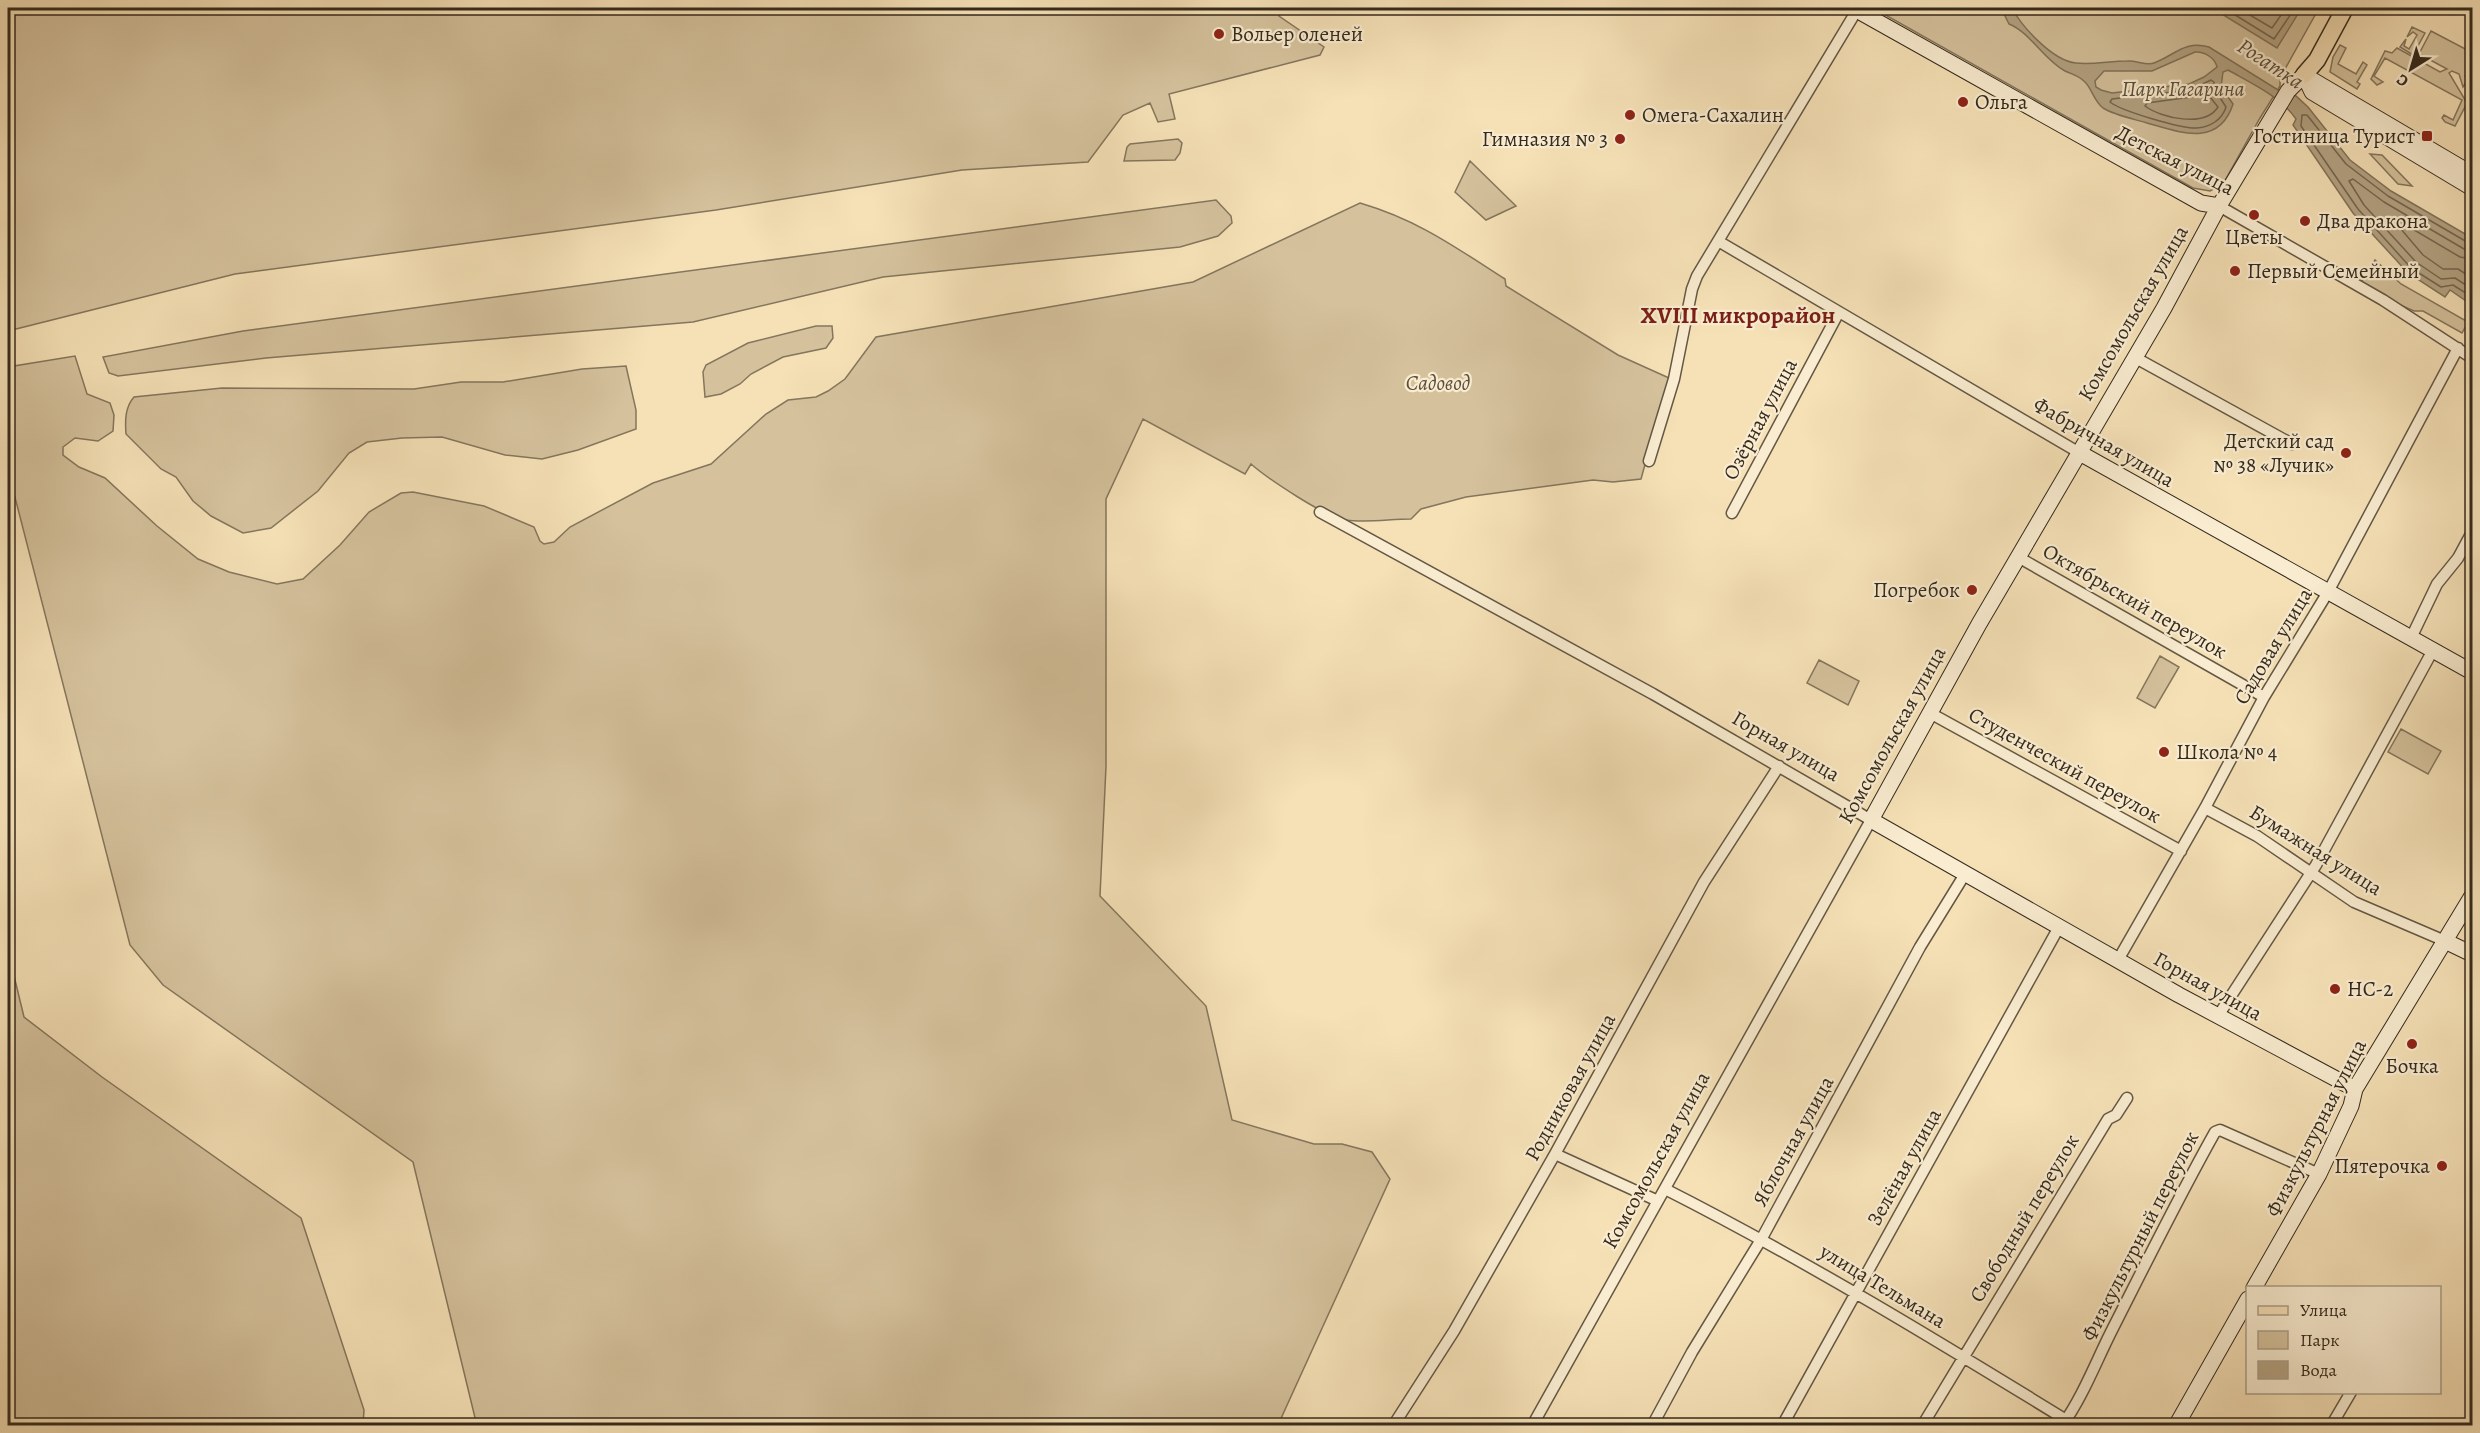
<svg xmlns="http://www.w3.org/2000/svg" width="2480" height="1433" font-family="Alegreya,serif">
<rect width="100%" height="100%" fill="#f6e1b7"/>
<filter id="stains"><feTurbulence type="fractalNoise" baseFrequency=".00333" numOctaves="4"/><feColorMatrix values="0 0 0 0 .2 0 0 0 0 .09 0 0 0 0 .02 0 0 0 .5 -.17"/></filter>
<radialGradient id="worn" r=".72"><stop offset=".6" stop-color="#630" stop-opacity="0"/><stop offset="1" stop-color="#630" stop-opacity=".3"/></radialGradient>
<path fill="#d5c29d" stroke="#84765d" stroke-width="1.5" d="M8 8H1283L1279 16 1324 47 1320 55 1169 94 1175 119 1158 122 1150 103 1123 115 1088 162 962 170 716 210 235 274 8 331Z
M1873 8H2319L2280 78V86L2260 118 2223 184 2210 191 2193 188Z
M2412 27 2425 33 2413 55 2400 47 2406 39 2404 46 2409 49 2417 35 2413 32 2407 37Z
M2431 31 2469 51 2472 45V52L2466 63H2472V71L2470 69 2465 76 2468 79 2463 87 2459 74 2452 71 2449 73 2467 103 2455 126 2445 122 2442 118 2444 115 2453 120 2462 100 2385 58 2374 76 2383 82 2377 85 2371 79 2385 51 2392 53 2397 48 2440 72 2447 69 2419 54Z
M2340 45 2346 48 2338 64 2356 74 2363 62 2367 65 2357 82 2360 84 2357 89 2330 72 2333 57Z
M1178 139 1182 143 1180 153 1175 160 1124 161 1127 147 1130 144Z
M2370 154 2382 155 2412 186 2398 184Z
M1470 161 1516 206 1486 220 1455 192Z
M1216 200 1231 216 1232 223 1218 236 1180 247 883 277 693 322 266 358 118 376 109 373 103 357 243 331Z
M1360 203C1418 220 1455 247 1505 279L1506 286 1618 355 1669 378 1641 479 1613 482 1593 480 1466 497 1421 509 1411 519C1390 519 1367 523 1346 520 1326 518 1267 478 1251 464L1245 474 1143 419 1106 499V766L1100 896 1206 1006 1232 1120 1314 1144H1342L1372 1152 1390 1179 1278 1425 477 1426 413 1162 163 985 130 945 8 470V367L75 356 87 394 110 403 114 415 113 431 98 441 75 438 63 447V455L79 467 105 478 157 526 198 559 229 572 277 584 303 579 340 545 369 512 401 493 413 492 484 506 534 527 540 541 544 544 554 542 570 527 653 483 711 464 766 414 788 400 816 397 828 391 845 379 876 337 1193 282Z
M2375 260 2401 284 2468 322 2462 333 2423 311H2414L2386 299 2360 284Z
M816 326H832L833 338 826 348 783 357 751 374 740 384 721 394 705 397 703 372 706 365 748 343Z
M626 366 636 410V429L578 450 542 459 505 455 442 437 402 438 367 442 349 453 318 491 271 528 243 533 211 516 193 501 176 477 161 469 126 434C125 421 125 407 134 397L222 388 414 389 461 382H503L582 369Z
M2160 656 2179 667 2155 708 2137 698Z
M1819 660 1859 681 1848 705 1807 683Z
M2401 729 2441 751 2428 774 2388 752Z
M8 951 24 1017 102 1077 301 1218 364 1410 363 1425H8Z"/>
<path fill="#b4a383" stroke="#81735a" stroke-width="1.5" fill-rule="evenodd" d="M2001 8H2012C2022 27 2053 61 2076 63 2092 65 2110 61 2127 61 2136 60 2146 66 2154 63 2175 55 2185 40 2209 47L2278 90 2296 96 2308 107 2350 160 2391 191 2472 238V305L2450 290 2445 297 2408 273 2353 213 2293 125 2296 119C2280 96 2251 83 2228 70L2223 72 2221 87 2233 104C2219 148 2179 132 2147 123 2134 119 2114 115 2103 108 2094 101 2092 89 2085 82 2078 75 2073 75 2065 71 2043 59 2031 33 2009 24ZM2195 52C2204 51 2215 58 2217 67L2204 77 2189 84 2112 93 2101 90 2096 87 2095 81 2104 71H2152Z
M2212 8H2298L2301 9 2277 48Z"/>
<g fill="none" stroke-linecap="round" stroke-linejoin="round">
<path stroke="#746650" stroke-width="1.5" d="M2224 8 2274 39 2295 8
M2238 8 2272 28 2286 8
M2211 80 2214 82 2215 90 2226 107C2222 120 2210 127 2197 128 2182 129 2121 111 2110 102L2112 99 2190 90Z
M2206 92 2218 107C2205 128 2161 118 2145 106L2147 103 2191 97Z
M2472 243 2467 242 2388 196 2346 164 2307 115H2302L2301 126 2358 209 2411 268 2441 287 2453 285 2472 297
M2472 250 2464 249 2384 202 2353 179 2349 181 2364 205 2416 262 2441 279 2455 278 2472 289
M2472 259 2460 257 2399 221 2395 222 2423 255 2443 269H2458L2472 278"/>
<g stroke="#645844" stroke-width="13">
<path id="street" d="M2219 206 2383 300 2472 358
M1718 241 2078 452
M2134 357 2292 444
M1649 461 1674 379 1692 289 1697 276 1857 10
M1320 512 1653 694 1871 820 1532 1426
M1732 513 1839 312
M2018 557 2264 697
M2411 638 2437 584 2458 558 2472 532
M1930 713 2181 851
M2205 808 2257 836 2354 902 2445 941
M2118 960 2205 808 2264 697 2328 592 2458 348
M2218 1016 2316 865 2433 650
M1555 1154 1658 1201
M1665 1189C1807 1261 1941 1343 2076 1426
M1393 1426 1454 1331 1555 1154 1704 882 1779 766
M1652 1426 1692 1352 1762 1238 1920 947 1965 874
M1782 1426 2059 927
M1922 1426 2108 1119 2116 1115 2127 1098
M2062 1426C2083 1396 2095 1364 2111 1332 2145 1265 2178 1198 2215 1132L2220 1130 2319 1174
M2331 1426 2351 1392"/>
</g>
<g stroke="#342a1d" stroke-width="17">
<path id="secondary" d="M1853 8 2201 203 2219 206
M2304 75 2288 91 2219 206 2164 308 1979 624 1871 820 2179 995 2355 1089
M2304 75 2312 92 2472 188
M2304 75 2472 174
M2078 452 2472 672
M2445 941 2472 954
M2254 1288 2319 1174 2351 1106 2355 1089 2472 896
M2176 1426 2248 1299"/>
</g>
<g stroke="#342a1d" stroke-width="19">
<path id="primary" d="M2304 75 2317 60 2345 8"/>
</g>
<use href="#street" stroke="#f9ecd0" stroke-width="10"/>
<use href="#secondary" stroke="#f9ecd0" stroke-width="15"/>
<use href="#primary" stroke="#f6e1b7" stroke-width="16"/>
</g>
<g fill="#8f2418" stroke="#f9ecd0" stroke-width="2">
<circle cx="1219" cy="34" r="6"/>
<circle cx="1963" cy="102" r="6"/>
<circle cx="1630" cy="115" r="6"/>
<rect x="2421" y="130" width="12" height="12" rx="3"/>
<circle cx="1620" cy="139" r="6"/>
<circle cx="2254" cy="215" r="6"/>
<circle cx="2305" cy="221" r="6"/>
<circle cx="2235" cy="271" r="6"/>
<circle cx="2346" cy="453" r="6"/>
<circle cx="1972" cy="590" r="6"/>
<circle cx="2164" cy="752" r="6"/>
<circle cx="2335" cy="989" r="6"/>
<circle cx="2412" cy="1044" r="6"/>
<circle cx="2442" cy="1166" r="6"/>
</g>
<g text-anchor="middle" stroke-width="4.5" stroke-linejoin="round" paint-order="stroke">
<g font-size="21" fill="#342a1d" stroke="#f9ecd0" text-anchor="start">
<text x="1231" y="41">Вольер оленей</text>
<text x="1975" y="109">Ольга</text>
<text x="1642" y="122">Омега-Сахалин</text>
<text x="2415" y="143" text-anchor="end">Гостиница Турист</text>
<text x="1608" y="146" text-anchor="end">Гимназия № 3</text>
<text x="2317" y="228">Два дракона</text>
<text x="2254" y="244" text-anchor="middle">Цветы</text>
<text x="2247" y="278">Первый Семейный</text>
<text x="2334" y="448" text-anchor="end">Детский сад<tspan x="2334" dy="24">№ 38 «Лучик»</tspan></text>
<text x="1960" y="597" text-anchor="end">Погребок</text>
<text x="2176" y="759">Школа № 4</text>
<text x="2347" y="996">НС-2</text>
<text x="2412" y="1073" text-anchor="middle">Бочка</text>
<text x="2430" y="1173" text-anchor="end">Пятерочка</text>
</g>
<g font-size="21" font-style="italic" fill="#5c503d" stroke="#f9ecd0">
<text x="2183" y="96">Парк Гагарина</text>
<text x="1438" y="390">Садовод</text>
</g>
<g font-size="21" fill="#342a1d" stroke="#f9ecd0">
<text transform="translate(2175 160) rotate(27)" y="7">Детская улица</text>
<text transform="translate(2133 313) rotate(-60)" y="7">Комсомольская улица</text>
<text transform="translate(1760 419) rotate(-62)" y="7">Озёрная улица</text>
<text transform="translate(2104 442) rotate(30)" y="7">Фабричная улица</text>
<text transform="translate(2135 601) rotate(30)" y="7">Октябрьский переулок</text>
<text transform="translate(2273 646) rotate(-59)" y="7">Садовая улица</text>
<text transform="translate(1892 735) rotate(-61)" y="7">Комсомольская улица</text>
<text transform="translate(1786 746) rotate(30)" y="7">Горная улица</text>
<text transform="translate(2065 765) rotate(29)" y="7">Студенческий переулок</text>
<text transform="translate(2316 850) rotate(32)" y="7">Бумажная улица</text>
<text transform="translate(2208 986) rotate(29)" y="7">Горная улица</text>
<text transform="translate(1570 1087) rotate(-61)" y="7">Родниковая улица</text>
<text transform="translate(2316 1128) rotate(-63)" y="7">Физкультурная улица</text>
<text transform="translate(1793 1141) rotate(-61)" y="7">Яблочная улица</text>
<text transform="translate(1656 1160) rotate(-61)" y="7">Комсомольская улица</text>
<text transform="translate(1904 1167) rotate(-61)" y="7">Зелёная улица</text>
<text transform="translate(2024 1218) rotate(-59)" y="7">Свободный переулок</text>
<text transform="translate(2140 1236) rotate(-63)" y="7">Физкультурный переулок</text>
<text transform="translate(1883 1286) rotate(31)" y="7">улица Тельмана</text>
</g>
<g font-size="22" font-style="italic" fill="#5a4e3c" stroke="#f9ecd0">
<text transform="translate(2271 63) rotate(33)" y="8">Рогатка</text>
</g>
<g font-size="24" font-weight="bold" fill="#7a1f14" stroke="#f9ecd0">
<text x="1738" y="323">XVIII микрорайон</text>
</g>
</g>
<rect width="2480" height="1433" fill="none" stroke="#f6e1b7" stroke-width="30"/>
<rect x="9" y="9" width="2462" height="1415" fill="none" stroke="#342a1d" stroke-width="3"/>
<rect x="15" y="15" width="2450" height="1403" fill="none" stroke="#342a1d" stroke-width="1.5"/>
<rect x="2246" y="1286" width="195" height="108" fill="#f9ecd0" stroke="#aa9e88" stroke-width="1.5"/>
<rect x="2258" y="1306" width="30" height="9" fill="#f6e1b7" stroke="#aa9e88" stroke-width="1.5"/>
<text x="2300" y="1316" font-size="18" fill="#342a1d">Улица</text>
<rect x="2258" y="1331" width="30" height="18" fill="#d5c29d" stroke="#aa9e88" stroke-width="1.5"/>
<text x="2300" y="1346" font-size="18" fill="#342a1d">Парк</text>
<rect x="2258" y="1361" width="30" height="18" fill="#b4a383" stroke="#aa9e88" stroke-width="1.5"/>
<text x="2300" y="1376" font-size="18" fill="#342a1d">Вода</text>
<g transform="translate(2411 69) rotate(217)" stroke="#f9ecd0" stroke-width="4.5" paint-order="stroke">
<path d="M0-4.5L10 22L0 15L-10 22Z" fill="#342a1d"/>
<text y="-9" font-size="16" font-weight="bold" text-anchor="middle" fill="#342a1d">С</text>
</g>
<rect width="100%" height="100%" filter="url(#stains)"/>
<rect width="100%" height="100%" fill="url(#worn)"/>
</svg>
